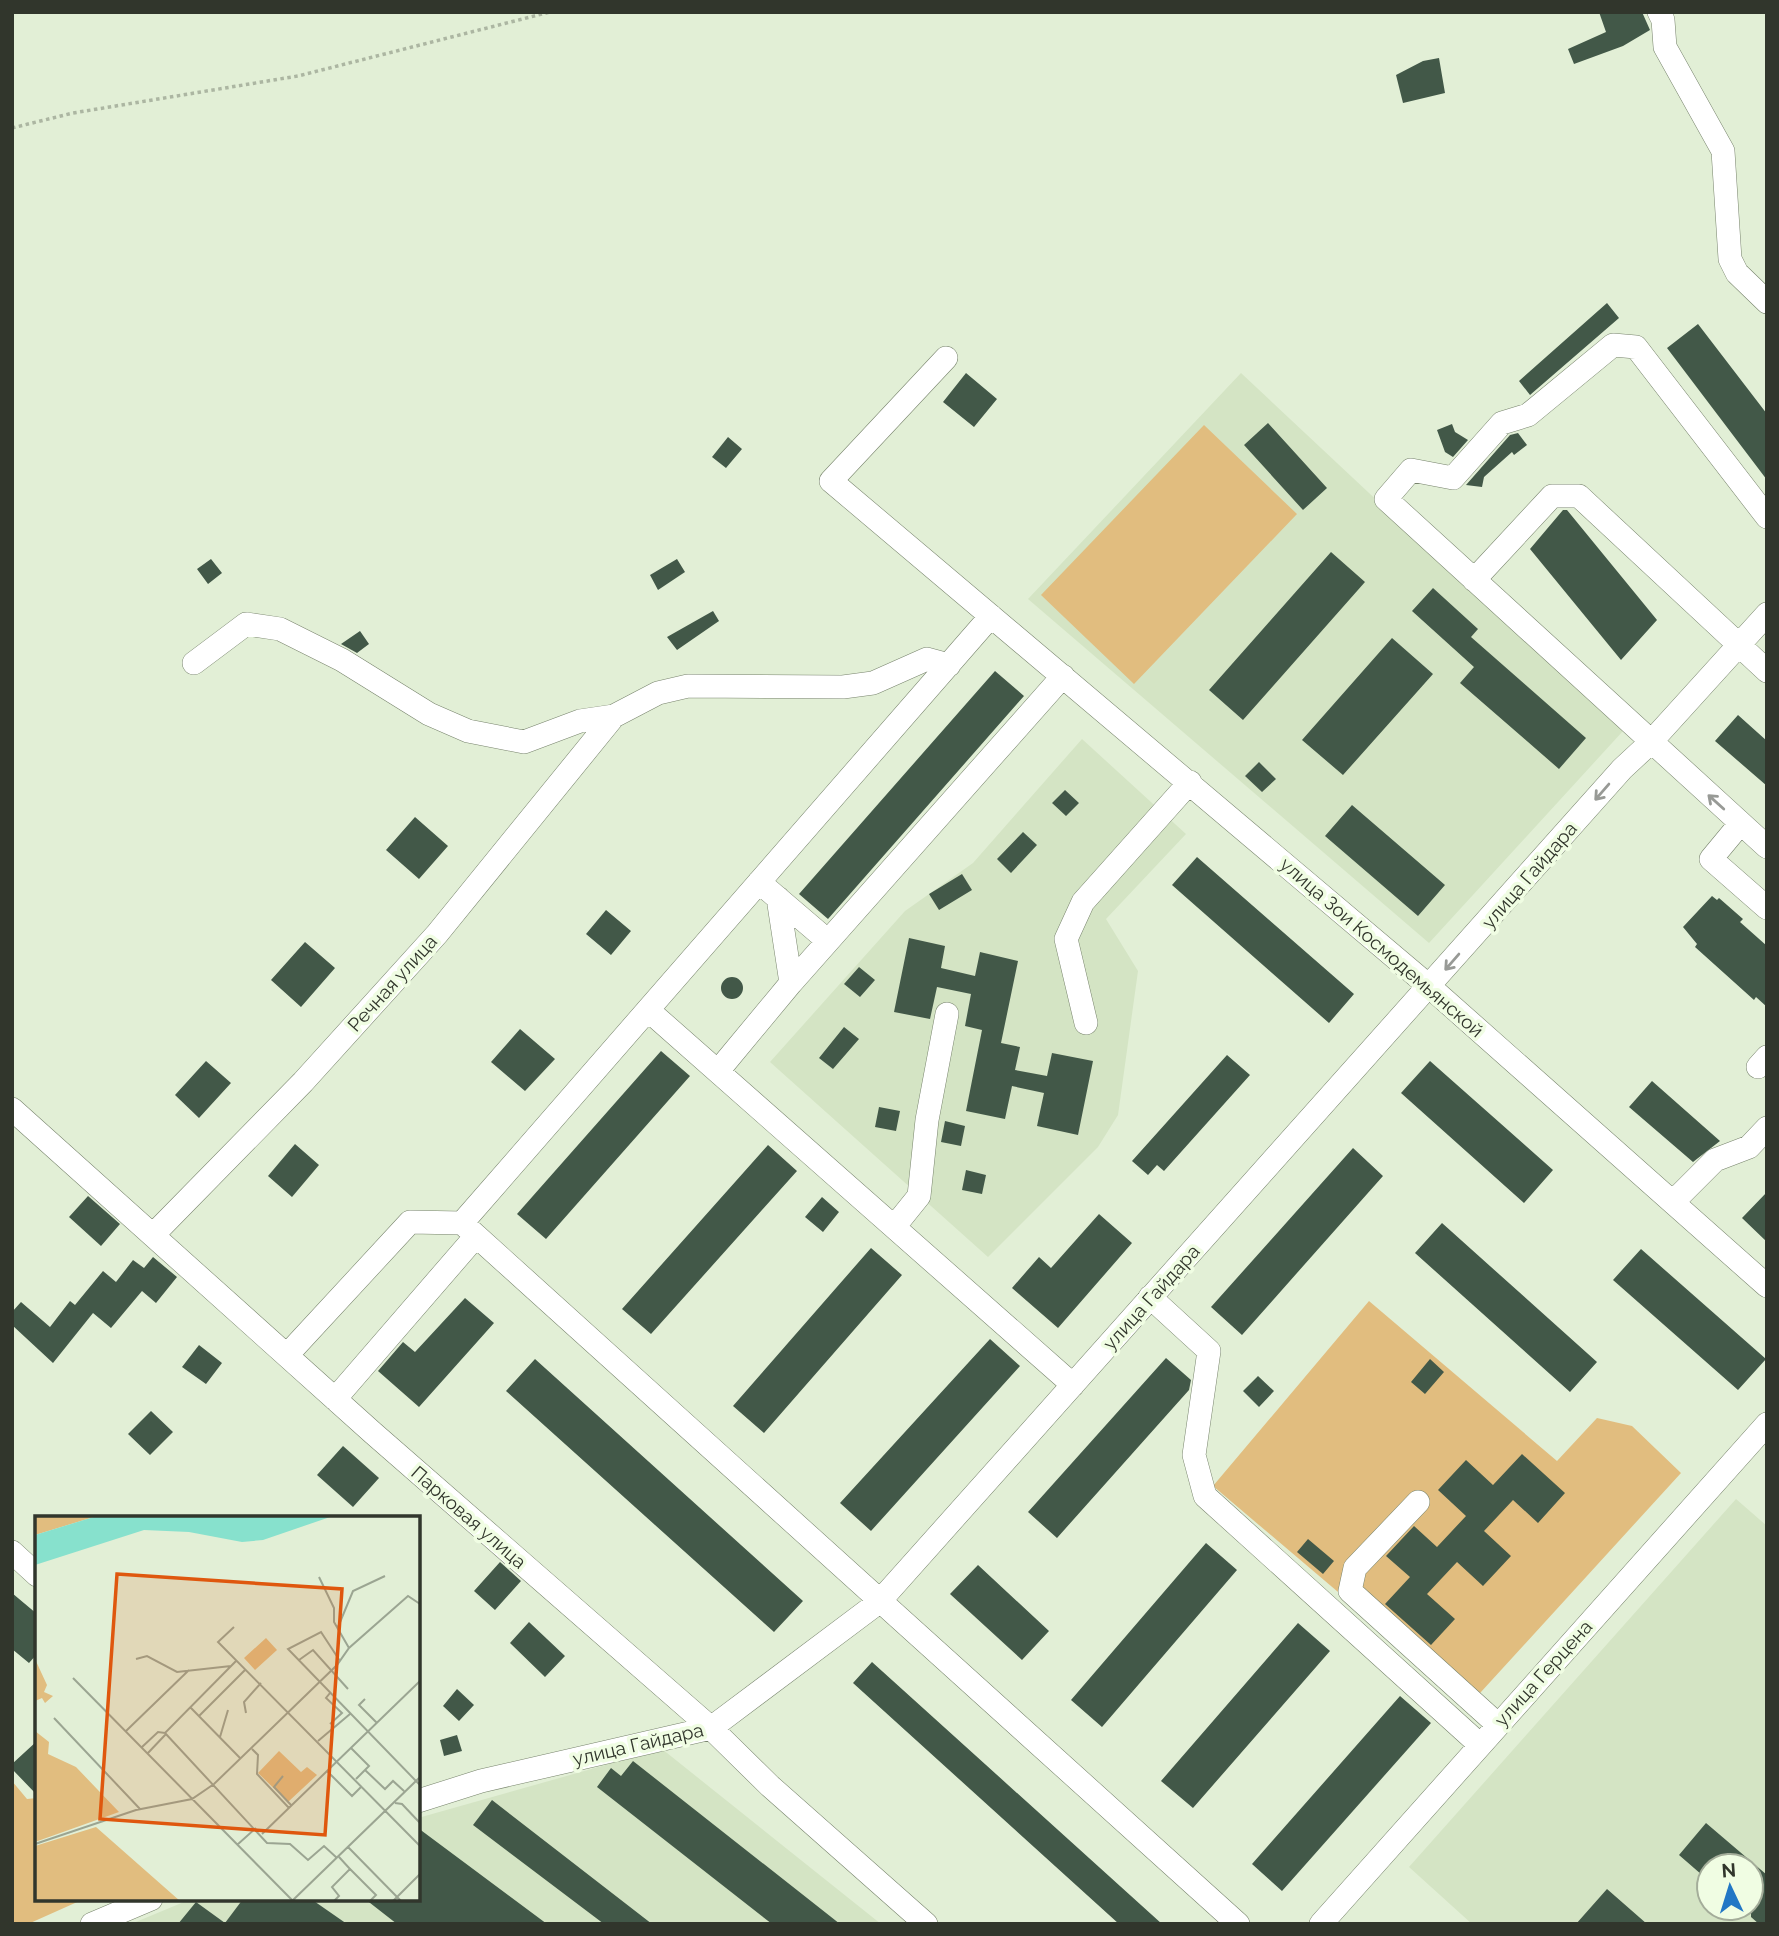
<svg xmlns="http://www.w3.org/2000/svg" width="1779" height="1936" font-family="Raleway,sans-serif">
<rect width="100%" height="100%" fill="#e2efd6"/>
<path fill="#d4e4c4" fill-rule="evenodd" d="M1241 373 1623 731 1429 943 1028 599Z
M1082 739 1186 834 1106 919 1138 971 1118 1115 1098 1147 988 1257 770 1062 905 911 973 863Z
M1736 1499 1767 1526V1924H1472L1409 1867ZM1709 1866H1751V1908H1709Z
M662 1749 881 1924H131L191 1899H418V1818Z"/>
<path fill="#e1bd7f" d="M1204 425 1297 514 1134 684 1041 595Z
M1369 1301 1557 1461 1597 1418 1632 1426 1681 1473 1470 1704 1213 1486Z
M12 1781 27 1799 37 1798V1899H84L28 1924H12Z"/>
<path fill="#425848" d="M1599 12H1642L1650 30 1623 46 1574 64 1568 49 1606 32Z
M1439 58 1445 93 1403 103 1396 75 1423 61Z
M1607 303 1619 318 1530 395 1519 381Z
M1698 324 1767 414V480L1667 348Z
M966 373 997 399 974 427 943 402Z
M1268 423 1327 488 1303 510 1244 445Z
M1452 424 1455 432 1468 440 1453 457 1445 452 1437 430Z
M1518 433 1527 445 1514 455 1512 452 1484 477 1482 487 1466 485 1510 435Z
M728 437 742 449 726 468 712 457Z
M1563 510H1567L1657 620 1621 660 1530 549Z
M1331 552 1365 582 1243 720 1209 690Z
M211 559 222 573 208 584 197 569Z
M677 559 685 572 658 590 650 575Z
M1433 588 1478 629 1471 637 1586 738 1559 769 1460 683 1474 667 1412 611Z
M713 611 719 621 677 650 667 637Z
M360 631 369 644 357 653 341 644Z
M1392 638 1433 674 1343 775 1302 740Z
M995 671 1024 696 828 919 799 894Z
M1738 715 1767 741V786L1715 741Z
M1259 762 1276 779 1262 792 1245 776Z
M1065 790 1079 803 1066 816 1052 803Z
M1352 805 1445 885 1418 916 1325 836Z
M415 817 448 846 419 879 386 850Z
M1023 832 1037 845 1011 873 997 859Z
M1197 857 1354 994 1329 1023 1172 885Z
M962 874 972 890 939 910 929 894Z
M1712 896 1717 900 1719 898 1743 919 1740 922 1767 946V1007L1756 997 1754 1000 1695 947 1697 944 1683 927Z
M606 910 631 931 611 955 586 934Z
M909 938 945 946 941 968 975 976 980 952 1018 961 1001 1043 1020 1047 1015 1070 1047 1076 1052 1053 1093 1061 1078 1135 1037 1126 1044 1093 1012 1086 1005 1119 966 1111 982 1030 965 1026 971 994 937 987 930 1019 894 1012Z
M305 942 335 968 301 1007 271 980Z
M859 967 875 980 860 997 844 984Z
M721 988a11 11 0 1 1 22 0a11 11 0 1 1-22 0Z
M844 1027 859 1039 833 1069 819 1058Z
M520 1029 555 1059 525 1091 491 1062Z
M661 1051 690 1076 546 1239 517 1214Z
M1227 1055 1250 1075 1164 1171 1157 1165 1148 1175 1132 1161Z
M206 1061 231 1083 199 1118 175 1095Z
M1430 1061 1553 1170 1524 1203 1401 1093Z
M1652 1081 1720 1141 1693 1162 1629 1107Z
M879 1107 900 1111 896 1131 875 1127Z
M945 1121 965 1126 961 1146 941 1142Z
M295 1144 319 1165 292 1197 268 1176Z
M768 1145 797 1171 651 1334 622 1309Z
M1353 1148 1383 1176 1242 1335 1211 1307Z
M966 1170 986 1175 982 1194 962 1190Z
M1767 1192V1242L1742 1218Z
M88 1196 120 1224 101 1246 69 1217Z
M822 1197 839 1212 823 1232 805 1217Z
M1099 1214 1132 1243 1058 1328 1012 1288 1039 1257 1051 1268Z
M1442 1223 1597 1362 1570 1392 1415 1253Z
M871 1248 902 1275 764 1433 733 1406Z
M1641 1249 1766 1359 1738 1390 1613 1280Z
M153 1257 177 1277 156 1303 142 1291 111 1328 93 1313 53 1363 12 1325V1312L21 1302 50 1327 70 1301 75 1305 103 1271 116 1282 133 1260 144 1268Z
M465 1298 494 1323 419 1407 378 1371 403 1342 415 1352Z
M990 1339 1020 1366 871 1531 840 1503Z
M199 1345 222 1363 206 1384 182 1367Z
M1166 1358 1191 1380 1189 1390 1057 1538 1028 1512Z
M535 1359 803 1601 774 1632 506 1391Z
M1430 1359 1444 1372 1425 1394 1411 1382Z
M1258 1376 1274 1391 1259 1407 1243 1391Z
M151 1411 173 1432 150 1455 128 1434Z
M343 1446 379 1478 353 1507 317 1475Z
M1522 1454 1565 1493 1538 1523 1513 1500 1484 1531 1511 1556 1483 1586 1457 1562 1427 1594 1455 1619 1431 1645 1385 1604 1410 1577 1386 1556 1414 1526 1437 1547 1466 1516 1438 1490 1466 1460 1493 1485Z
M1308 1539 1334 1561 1323 1574 1297 1552Z
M1206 1543 1237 1570 1102 1727 1071 1700Z
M500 1562 521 1581 495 1610 474 1591Z
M978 1565 1049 1631 1022 1660 950 1594Z
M12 1593 37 1614V1654L29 1663 12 1649Z
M529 1622 565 1656 545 1677 510 1643Z
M1298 1623 1330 1651 1193 1808 1161 1781Z
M872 1662 1162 1924H1119L853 1683Z
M457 1689 474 1705 459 1721 443 1706Z
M1400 1696 1431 1723 1282 1891 1252 1864Z
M457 1735 462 1751 444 1756 440 1740Z
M37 1741V1795L12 1769V1764Z
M633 1761 840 1924H772L597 1787 611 1768 621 1776Z
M492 1800 652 1924H604L473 1825Z
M1706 1823 1767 1875V1924H1759L1751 1917V1866H1709V1881L1679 1855Z
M418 1828 547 1924H397L365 1899H418Z
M1607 1889 1647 1924H1576Z
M243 1899H311L347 1924H178L196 1902 225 1923Z"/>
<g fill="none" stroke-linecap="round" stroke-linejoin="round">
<g stroke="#77836c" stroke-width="24">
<path id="minor" d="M1659 12 1663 20 1665 47 1723 151 1730 259 1737 273 1767 302
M946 358 831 481 1430 987 1767 1286
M1767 517 1636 347 1613 345 1528 415 1502 423 1453 478 1411 470 1386 499 1767 847
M1474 580 1552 496H1579L1767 671
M194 663 246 624 280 629 342 660 429 714 468 731 524 742 580 721 614 716 658 693 688 686 843 687 873 683 927 659 949 665
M1740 824 1711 859 1767 908
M759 882 828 941
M778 898 791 983
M648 1010 1073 1385
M1086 1023 1066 939 1083 902 1190 782
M1758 1067 1767 1057
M718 1071 791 983 1063 676
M12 1109 373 1433 711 1728 770 1786 926 1924
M1674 1201 1715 1160 1749 1147 1767 1128
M462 1223 991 616
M894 1227 919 1196 927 1120 947 1014
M153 1235 303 1082 437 934 614 716
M1150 1297 1209 1351 1194 1455 1205 1496 1479 1744
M288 1354 410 1222 462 1223 1238 1924
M335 1399 476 1236
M1418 1502 1355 1568 1350 1591 1497 1724
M12 1552 37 1575
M418 1801 481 1781 711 1728 879 1602 1622 769 1650 743 1767 614
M92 1924 151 1899
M1321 1924 1767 1424"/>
</g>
<path stroke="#acb6a2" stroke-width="3.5" stroke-dasharray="3.5 3.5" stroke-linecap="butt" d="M12 128 73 113 298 76 550 12"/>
<use href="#minor" stroke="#fff" stroke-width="23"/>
</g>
<defs><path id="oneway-shaft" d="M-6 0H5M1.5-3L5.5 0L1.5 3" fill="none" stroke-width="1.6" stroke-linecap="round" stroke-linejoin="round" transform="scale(1.75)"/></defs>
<g stroke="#989a96">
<use href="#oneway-shaft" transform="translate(1602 792) rotate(131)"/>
<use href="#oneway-shaft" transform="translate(1716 802) rotate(-138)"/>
<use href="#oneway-shaft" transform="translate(1452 962) rotate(131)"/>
</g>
<g text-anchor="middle" stroke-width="7" stroke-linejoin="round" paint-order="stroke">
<g font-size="19" fill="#31362c" stroke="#f0fde3">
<text transform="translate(1529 875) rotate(-49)" y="7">улица Гайдара</text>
<text transform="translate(1382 947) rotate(41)" y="7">улица Зои Космодемьянской</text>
<text transform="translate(392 983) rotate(-48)" y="7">Речная улица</text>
<text transform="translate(1151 1297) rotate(-48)" y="7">улица Гайдара</text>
<text transform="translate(469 1517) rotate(41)" y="7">Парковая улица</text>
<text transform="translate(1543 1673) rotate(-48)" y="7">улица Герцена</text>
<text transform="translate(638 1744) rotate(-13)" y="7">улица Гайдара</text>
</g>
</g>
<g transform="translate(35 1516)">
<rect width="385" height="385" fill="#e2efd6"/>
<path d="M0 0H62L0 19ZM231 122 242 134 220 154 209 142ZM0 143 12 169 9 176 18 180 10 187 7 182 0 185ZM0 215 14 226 13 238 41 251 84 296 0 326ZM244 235 266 256 272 251 282 259 253 286 223 257ZM61 311 145 385H0V330Z" fill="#e1bd7f"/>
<path d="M62 0H298L228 24 207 26 154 16 109 14 0 49V19Z" fill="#87e1cd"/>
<path fill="none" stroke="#9ba592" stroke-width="2" d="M284 61 299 92V106L314 132M199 111 183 126 385 330M303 111 318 75 350 60M101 143 112 140 142 156 196 150M264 144 278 134 313 173M305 145 286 116 253 133 381 265 385 261M38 162 258 385M295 177 291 182 307 197 295 208M330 183 324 189 342 207M156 192 206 243M211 197 209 186 226 167M164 200 211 153M19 202 105 293M91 215 154 154M130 217 232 327 255 328 273 344 289 330 302 342M185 221 193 194M283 225 315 198M107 231 123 216 130 217 202 144M316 232 334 250 321 263M217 233 223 239 222 258 254 292M112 238 131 218M330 254 350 273 358 265 369 275M292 255 317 280 327 270M248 260 239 271 256 289M360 287 367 288 385 307M227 318 385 165M0 328 101 294 157 283 179 268 302 149 314 132 373 80 385 88M202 329 221 312M313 331 366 385M315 353 341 379 335 385M257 385 381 265 385 269M299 385 304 380 297 371 315 353 304 341M358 385 385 358"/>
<path fill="#df570e" fill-opacity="0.15" stroke="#df570e" stroke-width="3.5" d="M82 58 307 73 290 319 65 303Z"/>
<rect width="385" height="385" fill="none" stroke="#31362c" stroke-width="3.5"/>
</g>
<rect width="1779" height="1936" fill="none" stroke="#31362c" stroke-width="28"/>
<g transform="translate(1730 1887) rotate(356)"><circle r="33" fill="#f0fde3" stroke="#a4ad9a" stroke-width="2"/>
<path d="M0-5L12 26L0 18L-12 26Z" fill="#2277c5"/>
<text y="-10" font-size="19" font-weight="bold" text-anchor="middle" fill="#31362c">N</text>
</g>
</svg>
